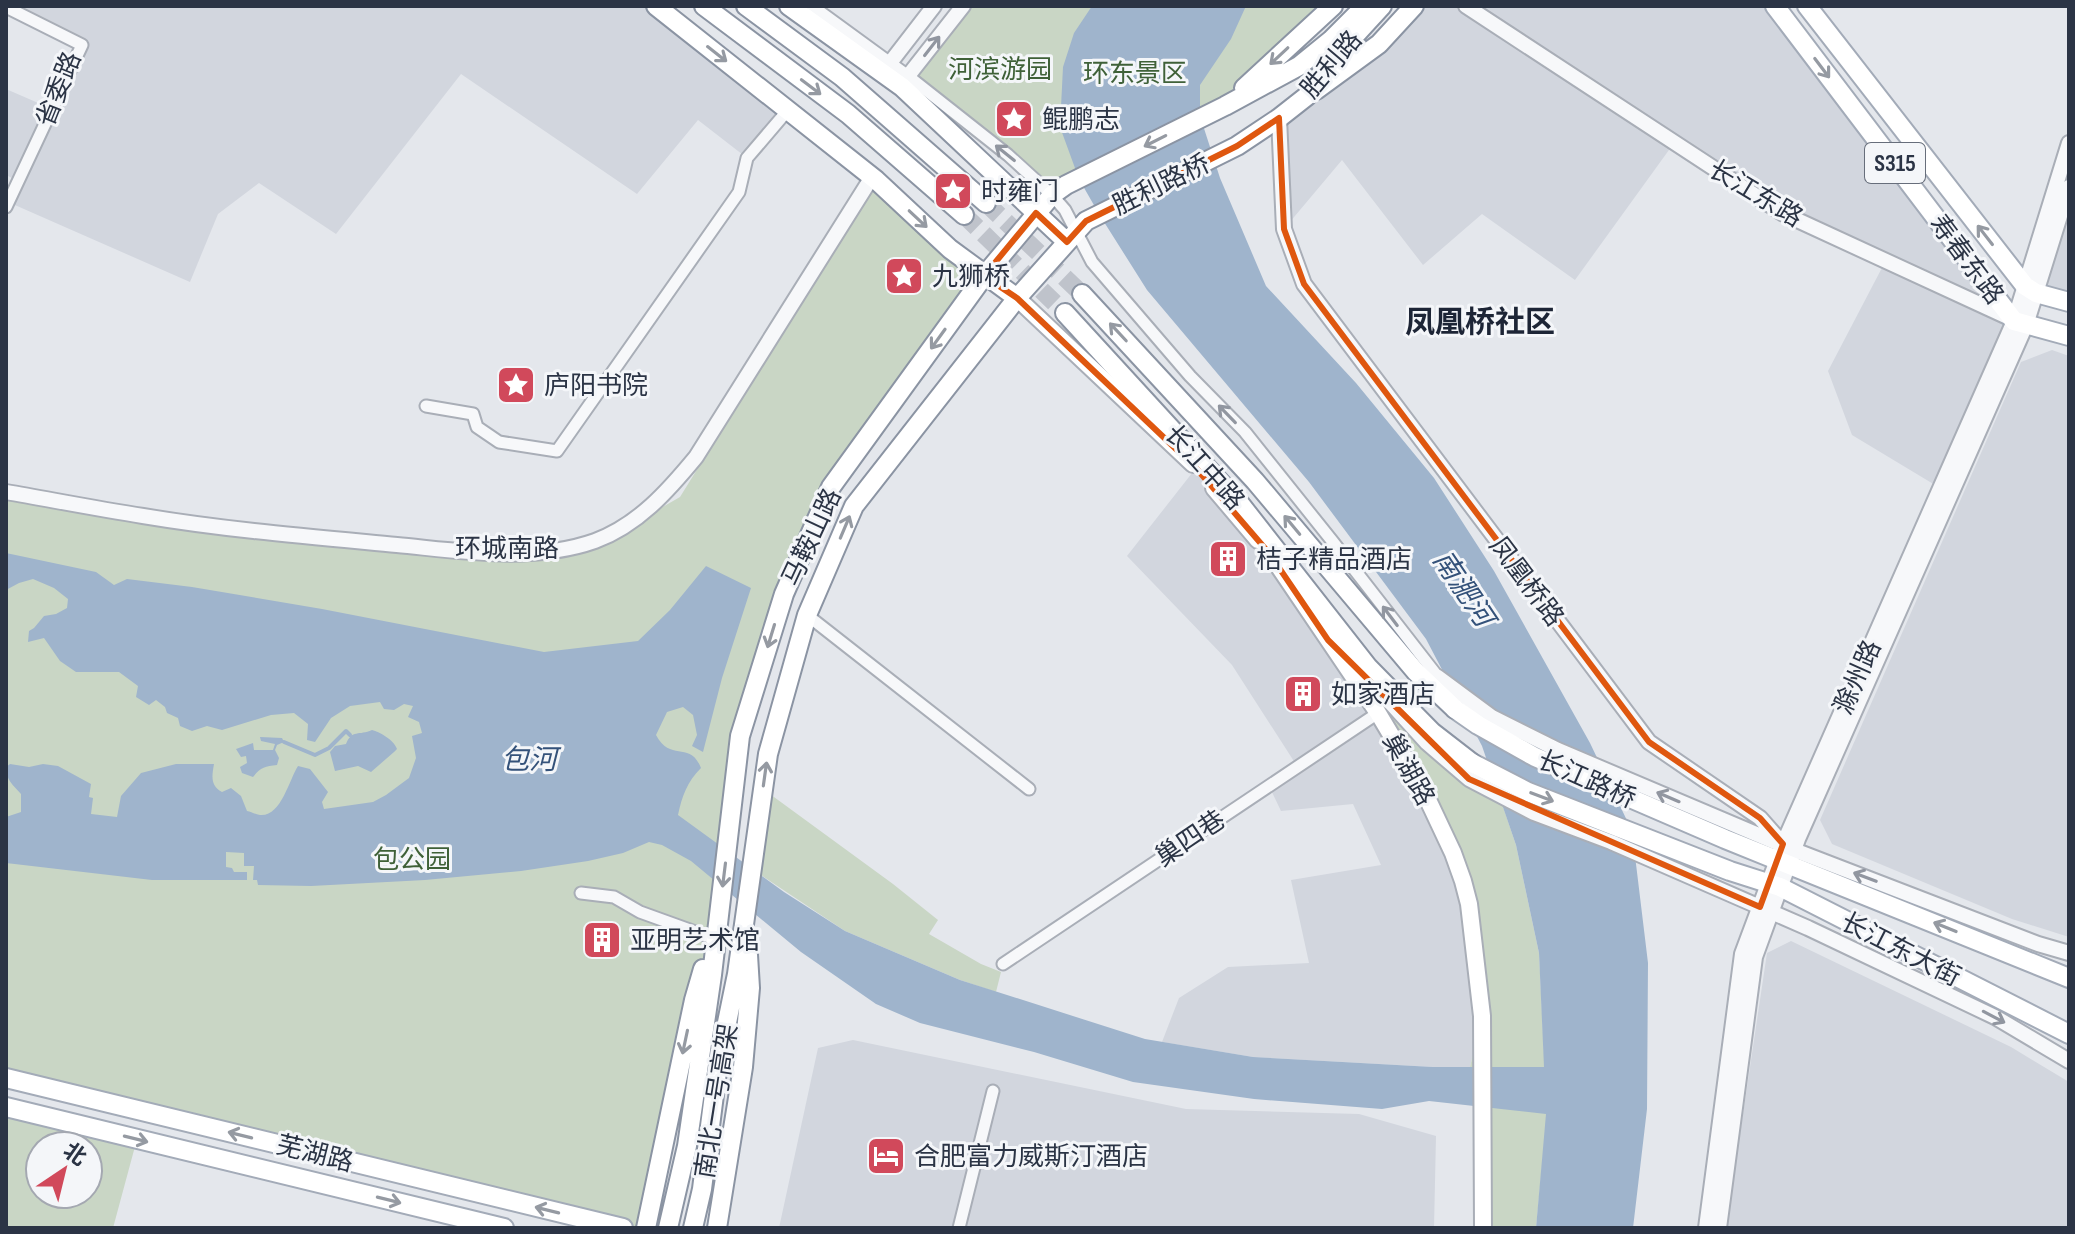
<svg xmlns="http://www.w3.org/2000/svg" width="2075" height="1234" font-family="'Sofia Sans Condensed','Noto Sans SC',sans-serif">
<rect width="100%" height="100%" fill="#e4e7ec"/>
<path fill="#d2d6de" d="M6 6H656L788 110 747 158 698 120 637 194 461 74 336 234 259 183 218 214 190 282 8 202 18 181 6 175V89L52 109 82 45Z
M1414 6H1775L2014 321 1940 488 1852 435 1828 371 1885 262 1782 213 1674 143 1575 280 1482 214 1423 265 1342 160 1284 229 1279 118Z
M2069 187V302L2036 293Z
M2052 350 2069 356V937L2012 919 1832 844 1820 820 2021 362Z
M1196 468 1213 486 1328 640 1453 853 1482 1016 1470 1067H1433L1253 1057 1162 1042 1179 998 1228 967 1309 963 1291 880 1381 865 1353 804 1281 811 1269 786 1297 766 1232 665 1127 556Z
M1791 941 2011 1047 2069 1082V1228H1726L1767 953Z
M853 1040 1186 1109 1359 1114 1436 1136 1434 1228H779L818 1048Z"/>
<path fill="#c9d6c5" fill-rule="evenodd" d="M963 6H1333L1225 106 1052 195 908 76Z
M876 180 984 276 831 487 740 736 719 912 646 1228H623L6 1078V489L107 505 411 549 588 550 680 497Z
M1347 654 1499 795 1516 845 1539 953 1547 1114 1536 1228H1483L1484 1146 1470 1067 1482 1016 1463 881Z
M763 789 893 884 938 920 929 934 981 964 1001 972 996 992 960 980 845 931 752 869Z
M6 1107 137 1139 113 1228H6ZM40 1146H88V1194H40Z"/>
<path fill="#9fb4cc" d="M1092 6H1246L1231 39 1200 85V116L1220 178 1266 286 1356 383 1434 478 1494 571 1590 743 1632 831 1648 963 1647 1109 1633 1228H1536L1546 1114 1429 1101 1382 1109 1254 1099 1133 1082 1034 1052 920 1023 876 1004 801 952 691 861 662 845 649 842 623 853 588 861 521 871 425 880 311 886 258 885 257 880H253L254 866H244V853L226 852V867L232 868 234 872H247V880H152L6 863V817L21 812V794C13 785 6 780 6 767L10 764 29 767 43 764 58 766 91 784 89 797 93 798 91 814 117 817 121 796 141 773 176 764H214C212 776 210 785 222 792L231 788 241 796 247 811C251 812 255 814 260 815 281 817 289 780 298 766L310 769 328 792 322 802 324 809 373 802 386 795 409 778 416 758 412 736 422 733 419 722 408 717 413 706 404 704 394 710 384 709 380 702 350 706 331 718 315 742 307 740 308 724 294 713 271 715 222 730 207 726 192 731 180 726 178 718 167 713 165 707 156 700 149 705 136 697 138 686 119 672H76L60 661 44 638 28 642 29 631 34 628 44 616 56 614 67 608 68 599 54 588 33 579 19 583 6 590V553L96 572 114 585 127 579 192 587 322 609 544 652 638 641 670 610 706 566 751 588 722 678 703 752 692 746 697 735 693 715 683 707 667 712 656 735C671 763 690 740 701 768 687 782 682 796 678 815L784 892 845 931 960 980 1145 1039 1253 1057 1433 1067H1544L1539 953 1516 845 1482 746 1426 639 1309 482 1147 290 1099 214 1079 179 1060 127 1063 67 1074 33Z
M372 730C380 732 394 740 397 749L394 752 371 772 358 766 335 771 330 752 335 746 346 744C352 729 359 736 372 730Z
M260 737 282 738 284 742 277 745 275 750 279 758 277 765C265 766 260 768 253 777L242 773 240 767 247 763 246 756 241 757 236 749 253 743 254 750H273L275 744 261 741Z"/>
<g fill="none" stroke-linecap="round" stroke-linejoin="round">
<path stroke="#9fb4cc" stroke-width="4" d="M284 742 315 755 329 748 346 731 350 735"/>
<path stroke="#bfc3cb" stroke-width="18" stroke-dasharray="18 9" stroke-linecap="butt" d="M986 203 1082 294
M964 215 1065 313"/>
<g stroke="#a9aeb7" stroke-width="15">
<path id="minor" d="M812 6 908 76 1008 155 1052 195 1065 210 1092 262 1190 376 1245 432 1333 542 1438 677
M6 7 82 45 6 207
M426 406 473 414 477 427 499 442 557 451 739 192 747 158 788 110
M807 615 1029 789
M581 893 614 897 640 912 712 938
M1003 964 1378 713
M959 1228 993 1091"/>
</g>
<g stroke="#a9aeb7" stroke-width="18">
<path id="tertiary" d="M1466 6 1782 213 2014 320
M883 72 934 6
M902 87 908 76 963 6
M1279 118 1284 229 1304 284 1649 742 1760 818 1783 844
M6 492C52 500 98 509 143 516 227 530 312 537 397 545 461 551 533 563 595 541 638 525 668 491 696 457L872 177
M1438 677 1492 717 1558 750 1794 850 2038 944 2069 953
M1388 700 1427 743 1469 779 1534 813 1611 842 1808 928 1995 1017 2069 1061
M1706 1228 1742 954 1783 844 2014 321 2069 143
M1719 1228 1755 957 1798 839 2026 325 2069 187"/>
</g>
<g stroke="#a9aeb7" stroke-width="20">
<path id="secondary" d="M1017 298 1193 464
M1214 488 1258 540
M1273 558 1378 713 1421 785 1453 853 1463 881 1469 904 1482 1016 1483 1228"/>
</g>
<g stroke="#a3abb8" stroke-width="22">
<path id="primary" d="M1775 6 2014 321 2069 336
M1807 6 2025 286 2036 293 2069 302
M1455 709 1478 725 1535 757 1725 839 2069 978
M1472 763 1528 792 1730 871 1780 887 2069 1034
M6 1078 623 1228
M6 1107 504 1228"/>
</g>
<g stroke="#8b94a3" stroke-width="22">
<path id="trunk" d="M656 6 876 180 950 249 1017 298
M704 6 848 114 964 215
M746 6 842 77 986 203
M789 6 902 87 1067 242
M1244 88 1333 6
M1316 90 1379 44 1414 6
M1082 294 1255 481 1416 672 1455 709
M1065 313 1241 505 1368 667 1432 732 1472 763
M646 1228 694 1000 703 969
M668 1228 687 1146 712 975 740 736 784 594 831 487 984 276 1052 195 1066 185 1225 106 1299 66 1331 40 1365 6
M693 1228 702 1189 717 1071 737 974 768 754 807 615 854 506 1017 298 1086 221 1237 146 1279 118 1307 96 1326 67 1382 6
M717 1228 743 1067 750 988 748 955"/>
</g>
<use href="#minor" stroke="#f7f8fa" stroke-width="11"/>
<use href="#tertiary" stroke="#f7f8fa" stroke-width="14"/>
<use href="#secondary" stroke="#fff" stroke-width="16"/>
<use href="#primary" stroke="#fff" stroke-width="18"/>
<use href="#trunk" stroke="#fff" stroke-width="18"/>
</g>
<defs><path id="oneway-shaft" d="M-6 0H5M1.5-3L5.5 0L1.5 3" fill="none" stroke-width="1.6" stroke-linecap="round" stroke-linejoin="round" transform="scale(2)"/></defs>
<g stroke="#9196a0">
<use href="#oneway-shaft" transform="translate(932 46) rotate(-52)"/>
<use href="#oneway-shaft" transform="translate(1005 153) rotate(-141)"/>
<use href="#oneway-shaft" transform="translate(1227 414) rotate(-134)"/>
<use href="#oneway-shaft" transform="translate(1390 616) rotate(-127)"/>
<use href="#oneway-shaft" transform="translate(1668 797) rotate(-157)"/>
<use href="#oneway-shaft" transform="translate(1865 877) rotate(-159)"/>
<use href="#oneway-shaft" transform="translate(1994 1017) rotate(28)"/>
</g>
<g stroke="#959aa2">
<use href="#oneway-shaft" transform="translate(717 54) rotate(38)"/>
<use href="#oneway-shaft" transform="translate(1279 56) rotate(137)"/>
<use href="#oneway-shaft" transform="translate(1822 68) rotate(53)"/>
<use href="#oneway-shaft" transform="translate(811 87) rotate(37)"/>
<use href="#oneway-shaft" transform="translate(1155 141) rotate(153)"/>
<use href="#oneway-shaft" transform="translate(918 219) rotate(43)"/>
<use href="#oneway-shaft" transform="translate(1985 235) rotate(-128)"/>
<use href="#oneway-shaft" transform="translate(1118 332) rotate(-133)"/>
<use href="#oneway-shaft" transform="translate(938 339) rotate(126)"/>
<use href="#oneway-shaft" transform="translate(1292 525) rotate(-130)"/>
<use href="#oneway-shaft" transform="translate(845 527) rotate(-67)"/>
<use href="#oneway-shaft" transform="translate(771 636) rotate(107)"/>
<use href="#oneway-shaft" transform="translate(765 774) rotate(-82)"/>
<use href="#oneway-shaft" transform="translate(1542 797) rotate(21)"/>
<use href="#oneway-shaft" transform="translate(724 875) rotate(97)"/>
<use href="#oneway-shaft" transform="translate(1945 927) rotate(-158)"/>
<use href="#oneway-shaft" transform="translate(685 1042) rotate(102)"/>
<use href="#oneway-shaft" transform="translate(240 1135) rotate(-166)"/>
<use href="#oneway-shaft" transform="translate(136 1139) rotate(14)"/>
<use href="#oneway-shaft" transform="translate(389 1200) rotate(14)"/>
<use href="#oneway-shaft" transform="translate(547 1210) rotate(-166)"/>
</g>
<path fill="none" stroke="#df570f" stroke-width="6" stroke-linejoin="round" d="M1279 118 1284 229 1304 284 1649 742 1760 818 1783 844 1760 907 1469 779 1328 640 1269 553 1196 468 1017 298 984 276 1036 213 1067 242 1086 221 1237 146Z"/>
<defs>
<g id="sight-square" transform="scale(2)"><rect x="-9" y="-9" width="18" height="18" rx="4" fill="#d1495b" stroke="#f4f6f9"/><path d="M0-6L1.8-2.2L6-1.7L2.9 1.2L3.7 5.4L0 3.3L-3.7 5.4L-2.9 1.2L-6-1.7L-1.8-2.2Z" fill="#fff"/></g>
<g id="building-square" transform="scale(2)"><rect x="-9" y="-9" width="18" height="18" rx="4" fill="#d1495b" stroke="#f4f6f9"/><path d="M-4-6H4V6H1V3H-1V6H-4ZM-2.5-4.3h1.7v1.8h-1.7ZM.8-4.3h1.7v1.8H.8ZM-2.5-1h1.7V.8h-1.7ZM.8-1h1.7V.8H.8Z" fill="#fff"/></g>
<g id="hotel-square" transform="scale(2)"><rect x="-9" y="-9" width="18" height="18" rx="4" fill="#d1495b" stroke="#f4f6f9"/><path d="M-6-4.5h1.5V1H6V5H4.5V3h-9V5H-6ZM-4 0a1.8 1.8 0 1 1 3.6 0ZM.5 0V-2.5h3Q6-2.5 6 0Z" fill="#fff"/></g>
</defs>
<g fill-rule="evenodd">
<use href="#sight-square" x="1014" y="119"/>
<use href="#sight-square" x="953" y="191"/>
<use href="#sight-square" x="904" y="276"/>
<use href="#sight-square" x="516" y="385"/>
<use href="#building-square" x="1228" y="559"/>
<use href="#building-square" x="1303" y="694"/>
<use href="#building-square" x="602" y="940"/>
<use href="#hotel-square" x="886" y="1156"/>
</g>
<g text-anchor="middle" stroke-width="6" stroke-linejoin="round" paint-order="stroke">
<rect fill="#f4f6f9" stroke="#676e7b" stroke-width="2" x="1865" y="143" width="60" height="40" rx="6"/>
<g font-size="24" font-weight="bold" fill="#2b3445">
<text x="1895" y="171">S315</text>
</g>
<g font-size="26" fill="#2b3445" stroke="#f4f6f9">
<text transform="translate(1331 64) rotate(-50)" y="9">胜利路</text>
<text transform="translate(58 89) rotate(-68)" y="9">省委路</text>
<text transform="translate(1161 184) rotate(-26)" y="9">胜利路桥</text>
<text transform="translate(1756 193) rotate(31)" y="9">长江东路</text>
<text transform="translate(1967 259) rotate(53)" y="9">寿春东路</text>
<text transform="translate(1205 467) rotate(48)" y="9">长江中路</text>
<text transform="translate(811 537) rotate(-65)" y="9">马鞍山路</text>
<text x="507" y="557">环城南路</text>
<text transform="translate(1527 581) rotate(53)" y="9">凤凰桥路</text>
<text transform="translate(1857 677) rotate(-66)" y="9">滁州路</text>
<text transform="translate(1409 769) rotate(61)" y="9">巢湖路</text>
<text transform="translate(1587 779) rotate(24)" y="9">长江路桥</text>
<text transform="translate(1190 838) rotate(-34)" y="9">巢四巷</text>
<text transform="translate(1901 949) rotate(27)" y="9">长江东大街</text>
<text transform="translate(716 1101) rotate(-81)" y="9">南北一号高架</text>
<text transform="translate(315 1153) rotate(14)" y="9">芜湖路</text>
</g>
<g font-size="26" fill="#3f6138" stroke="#f4f6f9">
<text x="1000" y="78">河滨游园</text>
<text x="1135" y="82">环东景区</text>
<text x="412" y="868">包公园</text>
</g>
<g font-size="26" fill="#2b3445" stroke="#f4f6f9" text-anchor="start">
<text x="1042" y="128">鲲鹏志</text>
<text x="981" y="200">时雍门</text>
<text x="932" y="285">九狮桥</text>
<text x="544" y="394">庐阳书院</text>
<text x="1256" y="568">桔子精品酒店</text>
<text x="1331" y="703">如家酒店</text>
<text x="630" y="949">亚明艺术馆</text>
<text x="914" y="1165">合肥富力威斯汀酒店</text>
</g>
<g font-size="28" font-style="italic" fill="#34527a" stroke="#f4f6f9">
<text transform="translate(1464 588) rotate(56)" y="10">南淝河</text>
<text x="529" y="769">包河</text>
</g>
<g font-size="30" font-weight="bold" fill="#1d2536" stroke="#f4f6f9">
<text x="1480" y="332">凤凰桥社区</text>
</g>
</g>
<rect width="2075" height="1234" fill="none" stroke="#2b3445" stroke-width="16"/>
<g transform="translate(64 1170) rotate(35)"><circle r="38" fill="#f4f6f9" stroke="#a4a8b1" stroke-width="2"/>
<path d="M0-6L14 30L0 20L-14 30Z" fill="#d1495b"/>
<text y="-12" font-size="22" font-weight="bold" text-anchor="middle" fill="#2b3445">北</text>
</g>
</svg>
